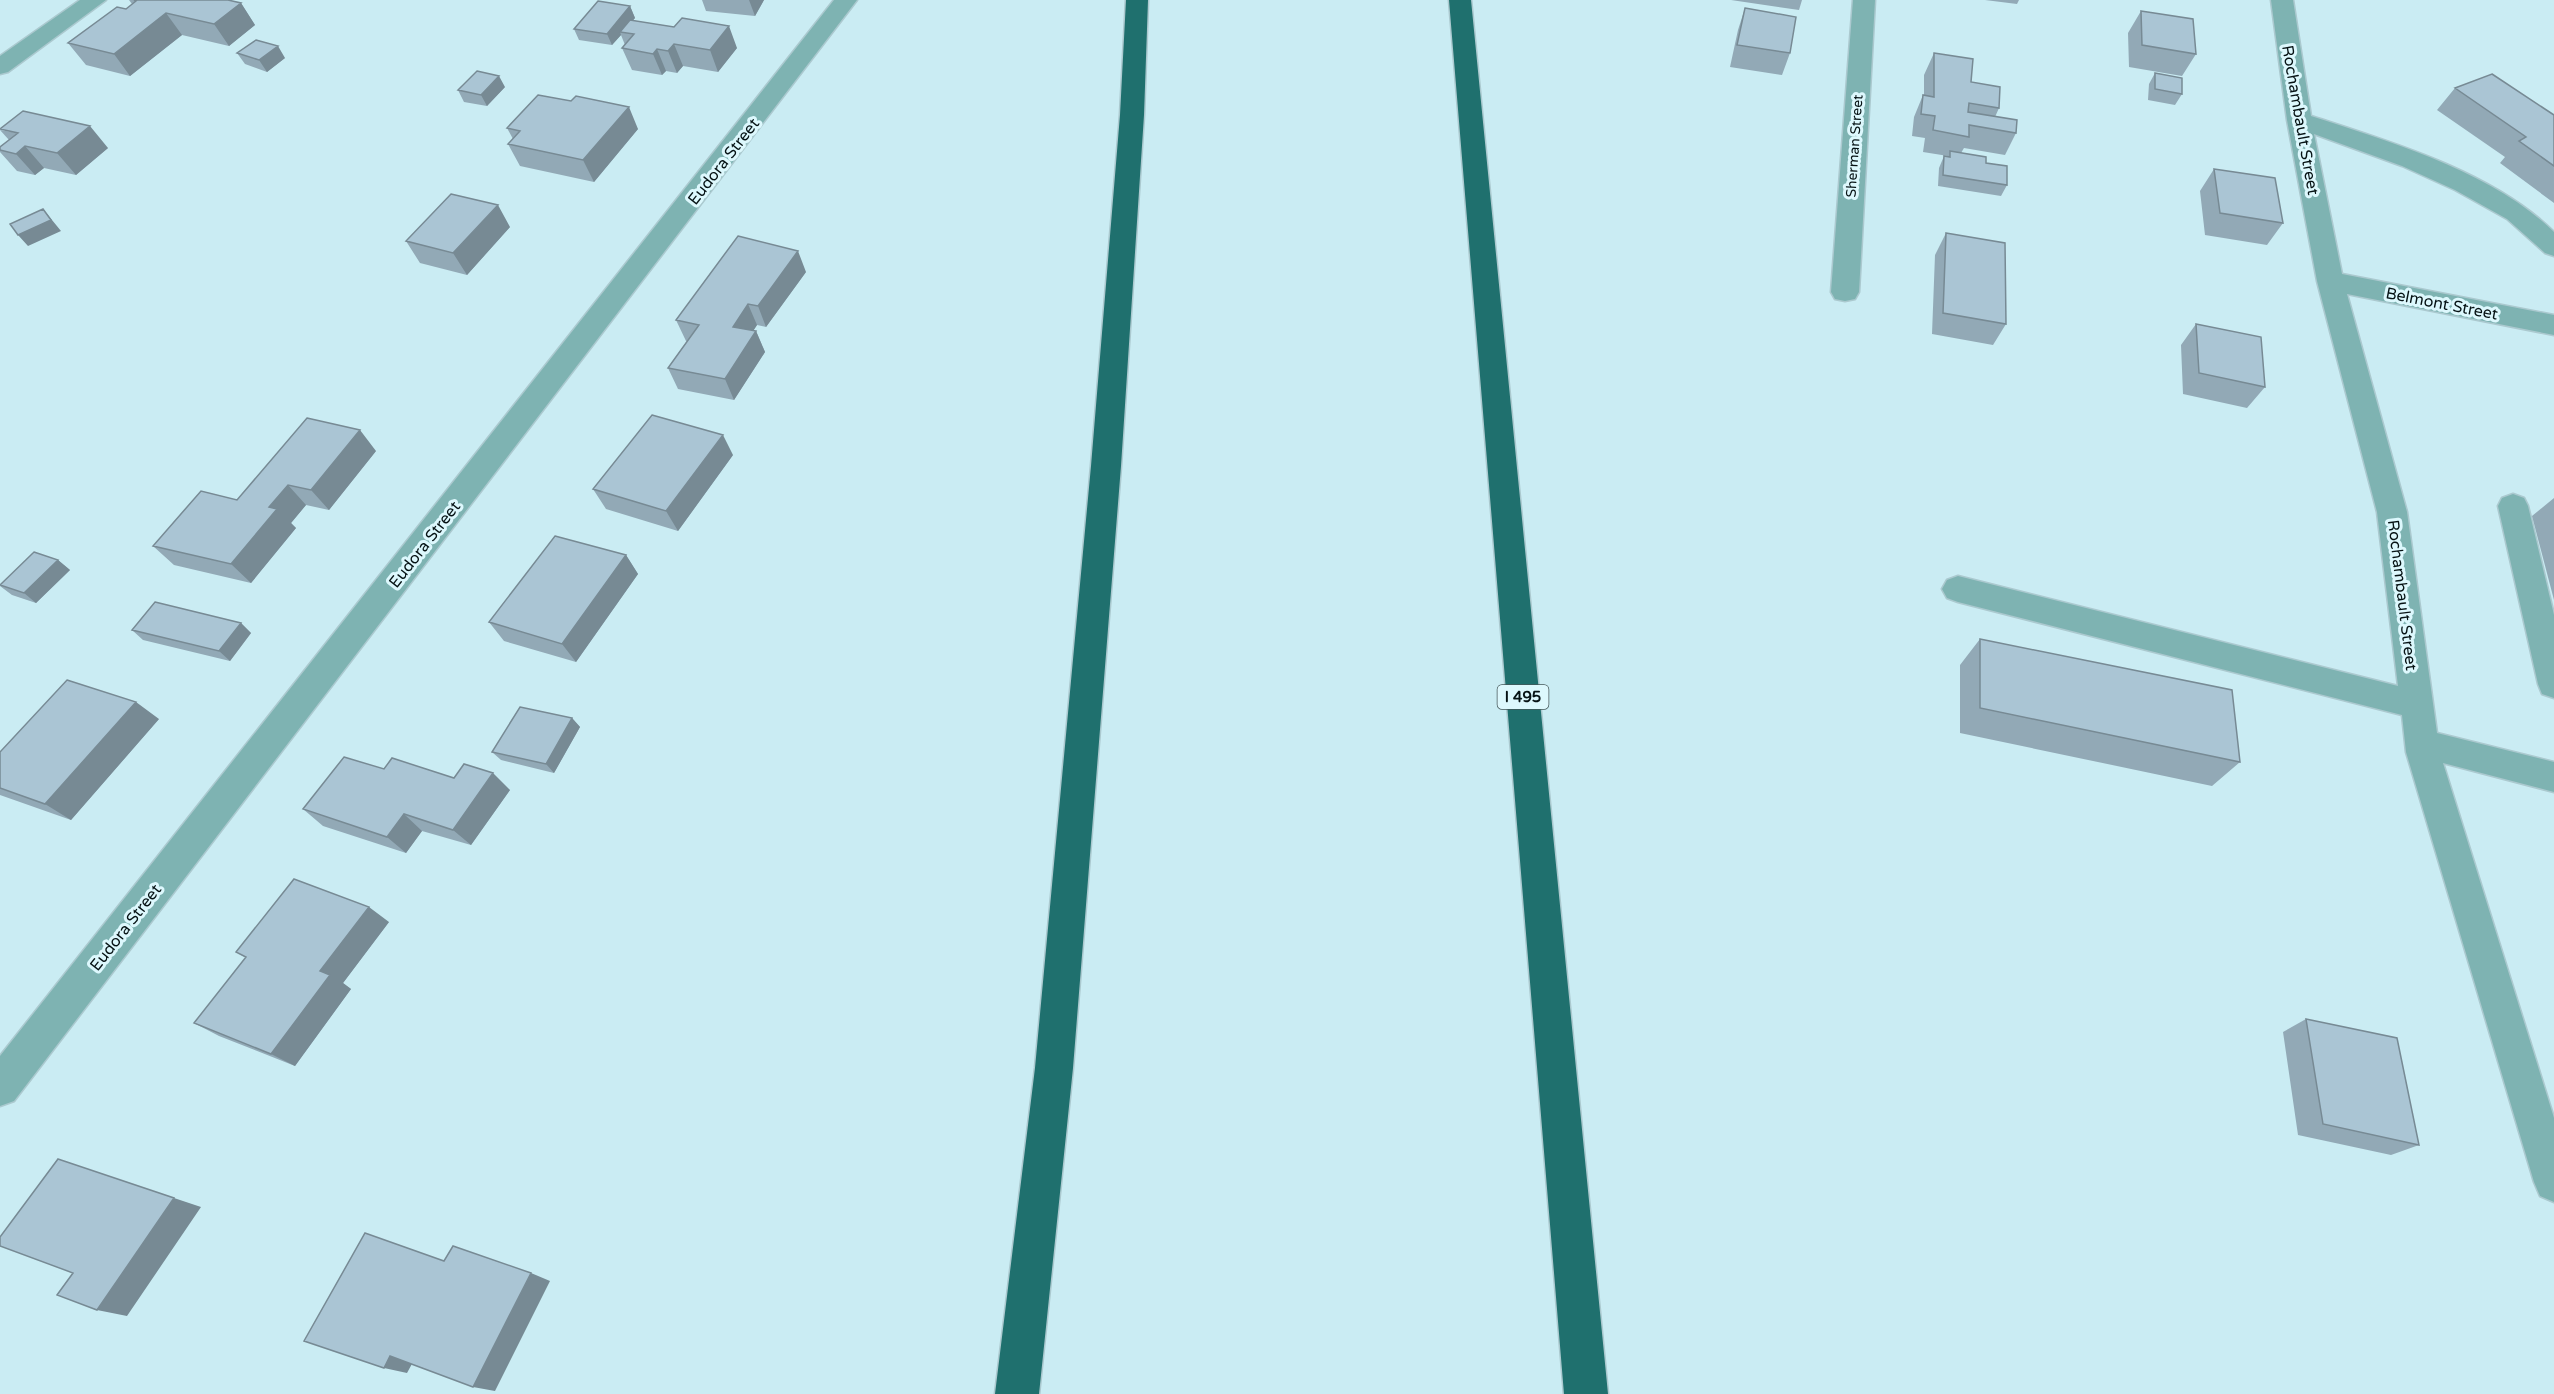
<svg xmlns="http://www.w3.org/2000/svg" width="2554" height="1394" font-family="'Varela Round',sans-serif">
<rect width="100%" height="100%" fill="#caecf3"/>
<g fill="none" stroke-linecap="round" stroke-linejoin="round">
<g stroke="#abc9cf" stroke-width="3">
<path id="minor" d="M80 0H106L8 72 0 74V56Z
M834 0H857L14 1101 0 1106V1056Z
M1853 0H1875L1859 292 1855 299 1845 301 1835 299 1831 292Z
M2271 0H2293L2311 116C2391 142 2493 172 2554 232V256L2545 253 2507 219 2455 190 2402 166 2314 134 2342 274 2554 315V335L2347 294 2407 512 2437 733 2554 762V792L2443 763 2554 1118V1202L2540 1196 2534 1182 2406 752 2402 715 1958 602 1947 598 1942 589 1947 580 1958 576 2398 686 2377 512 2317 281 2287 120Z
M2513 494 2524 498 2528 506 2554 615V698L2542 694 2538 684 2498 506 2502 498Z"/>
</g>
<g stroke="#abc9cf" stroke-width="3">
<path id="highway" d="M1126 0H1148L1144 115 1121 466 1073 1068 1039 1394H995L1035 1068 1091 466 1120 115Z
M1449 0H1471L1608 1394H1564Z"/>
</g>
<use href="#minor" fill="#7eb3b2" fill-rule="evenodd"/>
<use href="#highway" fill="#1f706e" fill-rule="evenodd"/>
</g>
<path fill="#92a9b6" d="M129 0H228L241 3 255 25 229 46 182 35 130 76 86 65 68 43 126 9 132 4Z
M702 0H764L755 16 706 11Z
M1731 0H1802L1799 10Z
M1985 0H2019L2017 4Z
M630 6 635 18 633 20 737 48 718 72 683 66 677 73 666 71 662 75 632 70 622 48 625 45 621 35 612 45 579 40 574 29Z
M1745 8 1790 53 1782 75 1730 67 1738 30Z
M2141 11 2196 54 2182 76 2129 67 2128 33Z
M237 53 285 58 267 72 245 64Z
M1934 53 1971 82 1999 108 1995 117 2016 133 2005 155 1964 148 1961 153 1986 163 2007 185 2001 196 1938 186 1939 168 1944 156H1948L1923 152 1925 138 1912 136 1914 117 1923 95 1924 96V75Z
M2155 73 2182 94 2175 105 2148 100 2149 84Z
M505 87 487 106 464 102 458 90Z
M2455 88 2554 115V203L2500 163 2505 157 2437 110Z
M571 101 638 129 594 182 520 166 508 144 513 139 507 128Z
M0 130 108 148 76 175 44 168 35 175 17 171 0 152V147L9 140Z
M2214 169 2283 223 2267 245 2205 235 2200 191Z
M510 227 467 275 420 263 406 241Z
M1946 233 2006 324 1993 345 1932 334 1935 255Z
M806 272 766 327 757 325 753 331H756L765 352 734 400 678 389 668 368 687 341H686L676 320Z
M2196 324 2265 387 2247 408 2183 394 2181 345Z
M376 451 329 510 306 505 291 523 296 528 251 583 174 565 153 546 237 500Z
M733 455 678 531 606 509 593 489Z
M2554 498V600L2532 516Z
M626 555 638 574 576 662 504 641 489 622Z
M58 560 70 570 36 603 12 595 0 586Z
M241 623 251 633 230 661 143 640 132 630Z
M1980 639 2240 762 2212 786 1960 733V665Z
M572 718 580 727 554 773 501 760 492 752Z
M159 719 71 820 0 795V752Z
M384 769 454 778 510 790 471 845 422 831 406 853 323 826 303 809Z
M389 922 343 983 351 989 295 1066 219 1036 194 1023 246 958 236 952Z
M2306 1019 2419 1145 2391 1155 2298 1135 2283 1032Z"/>
<path fill="#778a94" d="M749 0H764L755 16Z
M241 3 255 25 229 46 214 24Z
M630 6 635 18 623 32H620L621 35 612 45 607 34Z
M166 13 182 35 130 76 114 54Z
M729 26 737 48 718 72 710 50Z
M674 44 683 66 677 73 668 51Z
M278 46 285 58 267 72 259 60Z
M657 49 666 71 662 75 653 54Z
M499 76 505 87 487 106 481 95Z
M629 107 638 129 594 182 583 160Z
M90 126 108 148 76 175 57 153Z
M25 146 44 168 35 175 16 154Z
M498 205 510 227 467 275 453 253Z
M43 209 61 231 28 246 18 235Z
M798 251 806 272 766 327 758 306Z
M748 304 757 325 742 348 733 327Z
M756 331 765 352 734 400 725 379Z
M360 430 376 451 329 510 311 490Z
M723 435 733 455 678 531 666 511Z
M288 485 306 505 291 523 296 528 251 583 231 564 269 507Z
M626 555 638 574 576 662 562 644Z
M58 560 70 570 36 603 24 593Z
M241 623 251 633 230 661 219 651Z
M136 702 159 719 71 820 45 804Z
M572 718 580 727 554 773 546 764Z
M493 773 510 790 471 845 453 830Z
M404 814 422 831 406 853 387 837Z
M369 907 389 922 343 983 351 989 295 1066 271 1054 320 971Z
M174 1198 201 1207 127 1316 97 1310Z
M531 1273 550 1281 495 1391 473 1387Z
M390 1356 413 1362 407 1373 384 1368Z"/>
<path fill="#aac5d4" stroke="#778a94" stroke-width="1.5" d="M134 0H228L241 3 214 24 166 13 114 54 68 43 117 7 126 9 136 1Z
M598 1 630 6 607 34 574 29Z
M1745 8 1796 17 1790 53 1737 45Z
M2141 11 2193 19 2196 54 2142 45Z
M682 18 729 26 710 50 674 44 668 51 657 49 653 54 622 48 634 34 620 32 630 20 674 27Z
M256 40 278 46 259 60 237 53Z
M1934 53 1973 59 1971 82 2000 87 1999 108 1969 103 1968 112 2017 120 2016 133 1969 125V137L1933 130 1935 116 1921 114 1923 95 1934 97Z
M477 71 499 76 481 95 458 90Z
M2155 73 2182 78V94L2155 89Z
M2492 74 2554 115V166L2519 141 2526 137 2455 88Z
M538 95 571 101 576 96 629 107 583 160 508 144 520 131 507 128Z
M23 111 90 126 57 153 25 146 16 154 0 150V147L18 133 0 129Z
M1950 151 1986 157V163L2007 166V185L1943 175 1944 156 1950 157Z
M2214 169 2275 178 2283 223 2220 213Z
M451 194 498 205 453 253 406 241Z
M43 209 51 220 18 235 10 224Z
M1946 233 2005 243 2006 324 1943 313Z
M738 236 798 251 758 306 748 304 733 327 756 331 725 379 668 368 699 325 676 320Z
M2196 324 2261 337 2265 387 2199 373Z
M652 415 723 435 666 511 593 489Z
M307 418 360 430 311 490 288 485 269 507 277 509 231 564 153 546 201 491 237 500Z
M555 536 626 555 562 644 489 622Z
M34 552 58 560 24 593 0 585Z
M155 602 241 623 219 651 132 630Z
M1980 639 2232 690 2240 762 1980 708Z
M67 680 136 702 45 804 0 788V752Z
M520 707 572 718 546 764 492 752Z
M344 757 384 769 392 758 454 778 464 764 493 773 453 830 404 814 387 837 303 809Z
M294 879 369 907 320 971 330 975 271 1054 194 1023 246 957 236 952Z
M2306 1019 2397 1038 2419 1145 2323 1124Z
M58 1159 174 1198 97 1310 57 1295 73 1273 0 1246V1237Z
M365 1233 444 1261 453 1246 531 1273 473 1387 390 1356 384 1368 304 1341Z"/>
<g text-anchor="middle" stroke-width="6" stroke-linejoin="round" paint-order="stroke">
<g font-size="14" fill="#061214" stroke="#ddf8fd">
<text transform="translate(1854 146) rotate(-86)" y="5">Sherman Street</text>
</g>
<rect fill="#ddf8fd" stroke="#46575a" stroke-width="1.5" x="1497.5" y="685" width="51" height="24" rx="4.5"/>
<g font-size="15" font-weight="bold" fill="#061214">
<text x="1523" y="702">I 495</text>
</g>
<g font-size="16" fill="#061214" stroke="#ddf8fd">
<text transform="translate(2301 120) rotate(80)" y="6">Rochambault Street</text>
<text transform="translate(723 161) rotate(-52)" y="6">Eudora Street</text>
<text transform="translate(2442 303) rotate(11)" y="6">Belmont Street</text>
<text transform="translate(424 544) rotate(-52)" y="6">Eudora Street</text>
<text transform="translate(2403 595) rotate(83)" y="6">Rochambault Street</text>
<text transform="translate(125 927) rotate(-52)" y="6">Eudora Street</text>
</g>
</g>
</svg>
